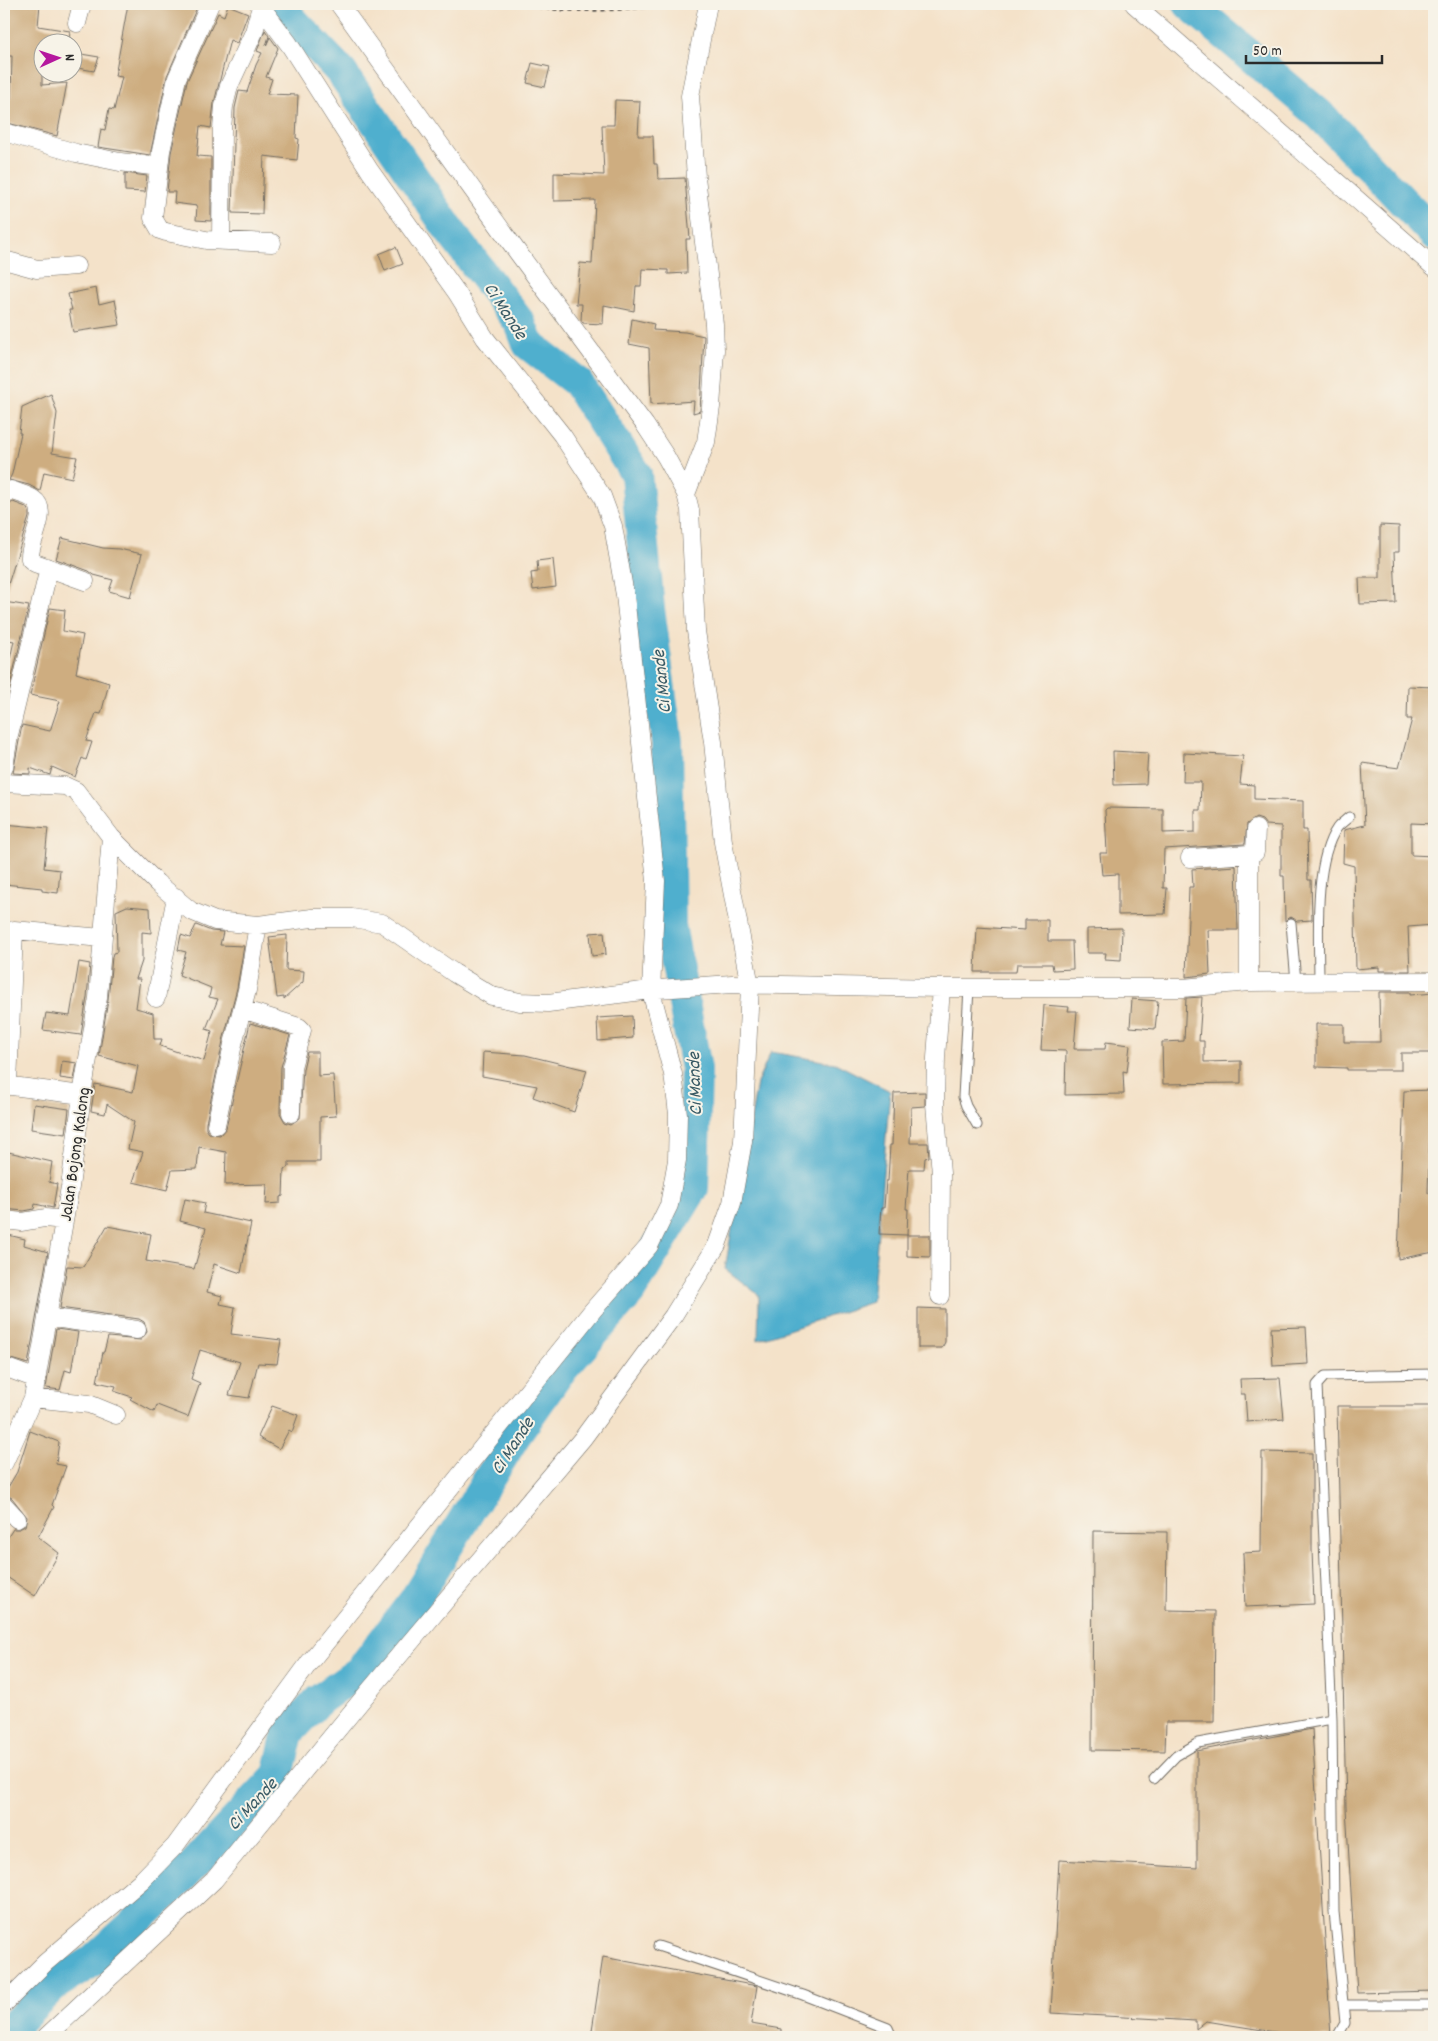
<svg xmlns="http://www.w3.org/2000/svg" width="1438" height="2041" font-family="Dekko,sans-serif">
<rect width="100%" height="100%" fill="#f7f3e8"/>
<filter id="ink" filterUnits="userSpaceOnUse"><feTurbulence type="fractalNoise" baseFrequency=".02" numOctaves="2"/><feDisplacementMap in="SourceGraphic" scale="10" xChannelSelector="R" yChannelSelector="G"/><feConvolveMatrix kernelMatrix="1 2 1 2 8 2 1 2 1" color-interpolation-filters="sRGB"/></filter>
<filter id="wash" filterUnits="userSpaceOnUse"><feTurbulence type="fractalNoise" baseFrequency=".0096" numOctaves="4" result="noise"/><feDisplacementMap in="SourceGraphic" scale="20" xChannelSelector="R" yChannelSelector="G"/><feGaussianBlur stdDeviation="1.12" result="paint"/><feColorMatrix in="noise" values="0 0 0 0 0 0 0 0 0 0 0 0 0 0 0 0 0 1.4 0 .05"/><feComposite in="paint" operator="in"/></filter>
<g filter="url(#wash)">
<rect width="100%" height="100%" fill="#f4e2c9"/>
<path fill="#4fafce" stroke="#3d6d7c" d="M771 1052 835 1063 890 1091 872 1302 758 1340 759 1295 725 1269 757 1083Z"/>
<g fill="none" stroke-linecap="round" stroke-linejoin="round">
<path stroke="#4fafce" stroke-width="32" d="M1189 4 1320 115 1434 234
M4 2035 54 1985 93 1961 171 1889 278 1775 288 1733 319 1700 360 1671 414 1601 515 1436 558 1374 630 1292 693 1188 696 1069 670 925 667 742 649 609 636 474 577 382 528 344 520 323 450 231 342 73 277 4"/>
</g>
<g id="blocks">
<path fill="#cead80" d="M4 4H40L38 26 70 31 69 42H42V85L67 83 57 136 4 122 7 97 11 98 12 56H4Z
M128 4H194L198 5 167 76 150 155 98 147 101 129 105 130 109 109 114 110 122 77 115 76Z
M228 5 248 13 237 43 230 40 214 103 211 128 200 126 197 156 211 157V221L196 220 197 206 174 203 175 192H167L171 153 187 81 218 13 224 16Z
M265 30 269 36 266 46 270 37 278 48 266 77 272 79 267 94 298 95 296 138 299 139 297 160 264 156 262 214 232 213 235 108 239 91 247 92 256 65 262 53 257 51Z
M75 53 99 57 94 71 72 67Z
M532 63 550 67 545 87 527 83Z
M615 100 640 101 638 136H653L654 164H657L658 179 685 178 690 239H686L687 273 668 274V270L642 269 641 286H636L634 311 604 305 603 324 583 323 581 320 582 304H576L580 263 592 264 595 200 554 201V173L604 175 602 125H614Z
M125 173 147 176 145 192 125 191Z
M396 247 403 264 385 271 379 254Z
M96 288 99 304 115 300 120 325 73 332 69 310H72L68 294Z
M632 319 654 324 653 330 685 332 704 336 700 411 693 413 694 401 651 404 649 348 629 344Z
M51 394 57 413 52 453 77 457 72 478 44 472 40 491 29 485 9 480 12 474 21 433H19L22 407Z
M13 502 26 507 29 512V517L6 591 4 590V517L8 505Z
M1380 525 1399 526V552H1394L1396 603 1360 604 1359 578H1380Z
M62 538 103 548 119 549 142 554 130 597 109 591 113 580 94 575 89 571 56 559Z
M553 559 556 587 533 590 531 573 538 572 537 561Z
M4 602 29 606 9 690H4V667L8 668 14 641 4 639Z
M50 608 65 610 63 631 83 635 76 673 109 683 101 714 96 713 86 741 92 742 86 760 82 758 75 777 52 767 50 775 30 768V774L13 773 22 725 50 731 60 701 30 695Z
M1408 686 1434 687V824L1411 823V855L1434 856V925L1408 927 1410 971H1379V967L1356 969 1354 866 1343 863 1344 830 1365 825 1362 763 1399 768 1412 719H1407Z
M1113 751 1148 753 1146 784 1114 785Z
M1184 753 1243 756 1240 784 1254 785V799L1303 801V830H1307L1308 880H1311L1312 920 1297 921 1291 917 1285 921 1284 876H1281V826L1266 825 1262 820 1256 818 1247 824 1245 844 1164 849 1163 888H1167L1165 914 1118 915V874L1102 875 1100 853H1107L1105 810 1107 808 1163 809V833L1195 832V810H1200L1201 782H1183Z
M4 824 48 828 44 868 60 870 58 893 42 891V888L4 884Z
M1236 866 1238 930H1208L1210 974 1186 977 1189 887H1193L1192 869Z
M127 906 150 908 151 933 142 932V961L136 979H140L136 1008 153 1013 154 1039H162L160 1046 204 1061 212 1031 206 1029 218 999 209 997 211 988 179 975 186 952 178 950 181 935 190 938 196 925 211 931 223 932 220 945 244 946 237 988 223 1041 206 1123V1129L209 1133 220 1135 226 1128 250 1023 290 1035 281 1067 280 1113 285 1122 291 1124 300 1118 303 1069 307 1052H318V1076L333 1075 336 1116 320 1117V1162H289V1167L284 1169 283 1196 280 1197V1203L266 1204 267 1184 225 1185 226 1152 199 1147 197 1169 172 1170 167 1190 133 1182 143 1152 128 1149 134 1122 107 1104 105 1114 91 1111 95 1084 133 1092 138 1066 99 1056 108 1000 112 957 113 953 117 952 116 911Z
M1025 920H1048V941H1072L1073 969 1053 970 1052 964H1017L1016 972H975L977 927 1025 930Z
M1122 928 1121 960 1105 959 1106 953H1087V929Z
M604 932 606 954 592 956 590 933Z
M287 935 286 970 304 971 303 982 284 999V997L277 998 269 937Z
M79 962 90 964 87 997 81 1035 43 1030 46 1013 70 1016Z
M1379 992H1410V995L1434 993V1053H1401V1070H1347V1068L1316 1067V1024H1344V1042H1380Z
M1202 997 1199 1041H1204V1062L1241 1061V1083L1163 1084 1162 1042 1184 1041 1186 998Z
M1132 999 1158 1001 1155 1029 1130 1027Z
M1044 1005 1069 1007 1068 1011H1077L1074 1049H1105L1106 1042 1130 1045 1127 1072 1123 1071 1124 1094 1065 1095 1066 1051 1041 1050Z
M632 1016 633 1038 598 1041 597 1018Z
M483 1052 525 1055 587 1070 574 1112 533 1097 537 1086 482 1076Z
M62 1061 77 1063 74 1080 60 1078Z
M1431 1090 1428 1193H1434V1252L1398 1259 1404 1091Z
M925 1092V1106L911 1107 910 1143H928L929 1157 925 1158 924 1169H909L906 1209H908L907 1235 879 1234 881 1208H884L886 1181H888L890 1145H892L894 1093Z
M34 1104 69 1109 66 1134 31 1129Z
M4 1151 52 1162 49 1182 57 1184 53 1208 35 1204 34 1209 24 1211 4 1209Z
M185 1199 205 1203 203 1213 251 1223 241 1273 214 1264 207 1292 222 1296 220 1304 235 1307 231 1334 281 1340 277 1364 258 1363 249 1398 229 1395 240 1362 200 1350 191 1379 200 1383 188 1417 157 1405 154 1412 130 1399 132 1397 114 1391 116 1386 97 1382 103 1352H104L108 1337 141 1340 147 1332 144 1322 139 1319 60 1308 67 1266 83 1267 107 1226 151 1234 146 1261 194 1269 206 1228 180 1221Z
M4 1234 25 1239 24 1245 48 1252 28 1364 4 1357Z
M907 1235H930V1257L907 1256Z
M918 1308 945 1309V1342L942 1348H918Z
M1306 1327 1308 1364 1273 1366 1271 1328Z
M56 1329 78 1332 71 1372 65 1370 60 1390 46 1388Z
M1280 1378 1284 1419 1247 1422 1245 1394H1241L1240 1379Z
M272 1406 298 1415 292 1432 289 1430 279 1449 258 1437Z
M1337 1406H1434V1991L1357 1993 1346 1808Z
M30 1431 59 1442 56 1464 66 1466 52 1505 54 1507 38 1537 59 1553 35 1596 4 1575V1543L13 1529H19L25 1526 27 1517 12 1498 4 1494 17 1472Z
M1262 1452 1312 1453V1550L1314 1604 1245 1607 1243 1553 1261 1552Z
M1093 1531 1167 1532 1166 1610 1215 1611 1214 1722H1166L1165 1751 1092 1750Z
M1312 1729 1331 2037H1306L1206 2021 1196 2029V2021L1051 2013 1059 1860 1197 1868V1751Z
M603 1957 757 1986 751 2024 781 2029V2037H591Z"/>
</g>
</g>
<g filter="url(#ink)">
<use href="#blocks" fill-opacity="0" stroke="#716b62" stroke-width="1"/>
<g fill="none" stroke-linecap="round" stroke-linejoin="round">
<g stroke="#716b62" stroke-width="11">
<path id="service" d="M1291 923 1296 982
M1319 981C1319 939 1313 863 1337 828 1340 824 1345 821 1349 817
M969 988 963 1097 966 1106 977 1125
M1154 1779 1176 1756 1198 1743 1332 1719
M658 1946 803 1995 888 2028 892 2037
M1344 2005H1434
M1200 2036 1202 2037
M1337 2037 1345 2023 1334 1912 1332 1719 1317 1385 1325 1376 1434 1374"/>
</g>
<g stroke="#716b62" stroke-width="19">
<path id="minor" d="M210 4 177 78 161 151 153 218 160 230 166 232 206 240 272 243
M1134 4 1434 267
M77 23 82 4
M4 132 76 153 120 162 159 167
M221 241 222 129 224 106 229 86 254 32 261 6
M4 260 37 269 76 266
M686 494 706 442 711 407 715 350 714 324 696 177 690 96 708 4
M4 495 11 490C18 493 28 495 33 499 51 511 28 542 30 559L35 563 85 581
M4 767 9 735 49 568
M4 783 65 786 76 791 111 837 157 883 191 911 215 921 258 925 312 918H352L382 923 454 973 492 996 520 1002 548 1003 658 989 732 984 941 988H1183L1249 982 1434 981
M1190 858 1249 854
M1249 982V854L1255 852 1256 829
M156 998 176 897
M242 1009 299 1027 302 1030 292 1067 291 1113
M4 1085 82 1095
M8 1085 14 930 102 938
M216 1125 233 1044 247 990 258 925
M4 1220 22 1222 45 1218 64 1220
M940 1296 941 1173 935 1104 936 1058 941 988
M47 1317 137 1330
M4 1367 37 1379
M33 1398 89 1404 116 1415
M4 1463 33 1398 70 1187 82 1095 98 998 111 837
M4 1505 17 1519
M4 2004 45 1963 142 1880 175 1846 309 1663 593 1310 649 1246 669 1205 677 1160 678 1114 673 1074 651 991 656 881 625 595 613 526 602 496 562 435 485 338 457 293 370 171 289 44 259 4
M46 2037 214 1880 370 1690 583 1438 673 1316 717 1245 732 1203 743 1141 750 986 723 842 713 742 696 631 690 510 686 494 666 457 645 425 516 250 339 4"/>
</g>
<path stroke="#716b62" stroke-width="3" stroke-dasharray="4 4" stroke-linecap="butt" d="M522 4C570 17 641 7 691 4"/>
<use href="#service" stroke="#fff" stroke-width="9"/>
<use href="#minor" stroke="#fff" stroke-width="18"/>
</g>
</g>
<g text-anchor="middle" stroke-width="4" stroke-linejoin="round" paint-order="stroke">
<g font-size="18" fill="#2b2b2b" stroke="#f7f3e8">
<text transform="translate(74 1154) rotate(-82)" y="6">Jalan Bojong Kalong</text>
</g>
<g font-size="19" font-style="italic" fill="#385964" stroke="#f7f3e8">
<text transform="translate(507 310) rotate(57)" y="7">Ci Mande</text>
<text transform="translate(660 682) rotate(-96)" y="7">Ci Mande</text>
<text transform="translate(693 1084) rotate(-92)" y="7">Ci Mande</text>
<text transform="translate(511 1445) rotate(-57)" y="7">Ci Mande</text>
<text transform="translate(251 1803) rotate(-47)" y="7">Ci Mande</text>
</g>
</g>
<rect width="1438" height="2041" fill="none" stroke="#f7f3e8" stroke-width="20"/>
<g transform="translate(58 58) rotate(87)"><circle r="24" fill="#f7f3e8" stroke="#a5a39c"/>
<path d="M0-4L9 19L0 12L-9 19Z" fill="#b5179e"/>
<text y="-8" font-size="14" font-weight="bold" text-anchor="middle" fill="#2b2b2b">N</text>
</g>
<path d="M1246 55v8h136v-8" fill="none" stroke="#2b2b2b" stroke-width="2.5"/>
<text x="1253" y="55" font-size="15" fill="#2b2b2b" stroke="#f7f3e8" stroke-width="4" paint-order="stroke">50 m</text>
</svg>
